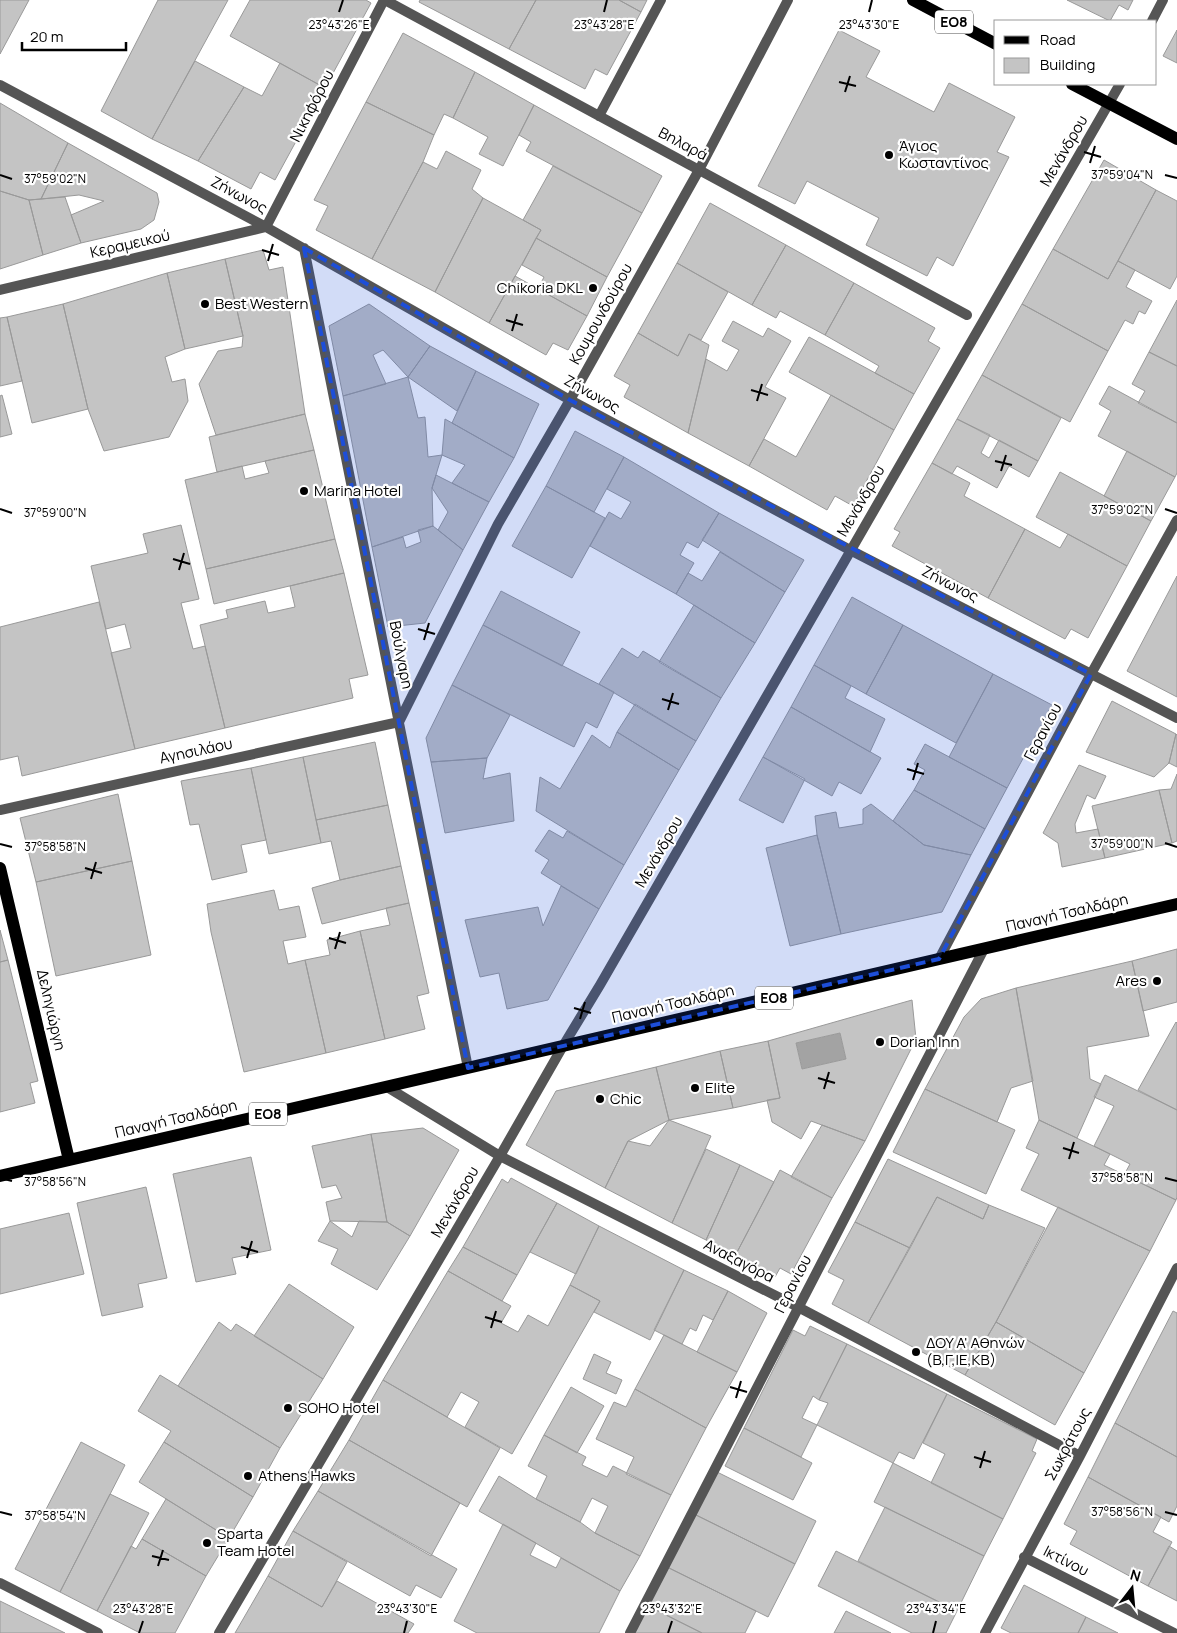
<svg xmlns="http://www.w3.org/2000/svg" width="1177" height="1633" font-family="Manrope,sans-serif">
<rect width="100%" height="100%" fill="#fff"/>
<path fill="#a3a3a3" d="M840 1033 846 1059 802 1069 796 1043Z"/>
<path fill="#c4c4c4" stroke="#999" fill-rule="evenodd" d="M0 0H29L0 54Z
M158 0H228L152 139 101 111Z
M250 0H366L371 3 325 88 230 36Z
M420 0H536L509 49 419 2Z
M536 0H619L641 12 607 75 595 69 585 89 509 49Z
M619 0H647L641 12Z
M1067 0H1133L1128 10 1119 5 1110 21Z
M839 30 880 51 866 77 934 112 949 83 1015 117 997 152 1009 157 953 266 937 257 927 276 866 245 879 218 807 181 795 204 758 186Z
M1177 30V63L1163 56Z
M403 33 475 72 453 118 444 114 434 135 366 102Z
M195 61 244 87 198 161 152 139Z
M280 63 325 88 275 180 260 172 251 189 198 161 244 87 262 96Z
M475 72 534 105 503 166 479 154 488 137 453 118Z
M366 102 434 135 423 162 372 259 316 230 328 206 314 200Z
M0 103 68 143 41 199 29 200 0 191Z
M534 105 662 176 642 213 526 151 531 142 519 135Z
M68 143 157 193 159 202 154 220 141 229 81 243 71 215 104 201 79 195 41 199Z
M446 151 481 170 472 189 483 198 435 292 372 259 423 162 437 169Z
M1104 160 1156 190 1108 279 1053 249Z
M553 166 642 213 607 277 536 238 541 230 523 220Z
M1156 190 1177 201V276L1170 289 1118 261Z
M0 191 29 200 43 255 0 269Z
M65 197 81 243 43 255 29 200Z
M483 198 541 230 489 323 435 292Z
M710 203 786 245 752 305 677 263Z
M536 238 607 277 587 316 538 289 544 277 522 265Z
M786 245 854 283 825 335 780 311 776 318 752 305Z
M1053 249 1108 279 1118 261 1135 270 1126 287 1152 301 1145 314 1139 311 1133 324 1125 320 1108 351 1022 304Z
M263 250 269 270 283 267 305 414 216 435 199 384 218 351 242 347 243 336 225 259Z
M225 259 243 336 185 349 167 273Z
M677 263 728 292 701 340 689 334 678 356 638 333Z
M167 273 185 349 165 357 172 382 185 379 188 401 169 437 104 451 88 409 63 304Z
M515 276 587 316 568 350 553 343 546 355 489 323Z
M854 283 935 328 928 341 940 348 914 394 875 373 879 366 825 335Z
M1177 300V366L1149 352Z
M63 304 88 409 32 423 7 317Z
M369 304 430 346 408 377 383 350 373 355 386 384 343 396 329 326Z
M1022 304 1108 351 1070 422 982 375Z
M7 317 22 381 0 386V318Z
M733 321 763 337 768 328 791 341 765 387 786 398 749 466 688 433 706 359 727 371 739 350 722 341Z
M638 333 678 356 689 334 709 345 688 433 624 397 630 385 614 376Z
M809 337 914 394 894 430 789 372Z
M430 346 476 371 457 411 408 377Z
M1149 352 1177 366V423L1138 403 1145 391 1132 384Z
M476 371 539 404 514 458 452 423Z
M982 375 1061 418 1038 461 957 419Z
M408 377 418 418 425 417 428 457 442 455 432 488 433 526 372 547 343 396Z
M1109 386 1177 423V473L1175 477 1098 436 1111 411 1099 404Z
M2 395 12 434 0 437V396Z
M831 395 894 430 853 506 835 496 827 510 749 466 764 439 796 457Z
M305 414 314 450 217 472 209 437Z
M445 419 514 458 489 502 452 483 465 465 442 455Z
M957 419 990 435 981 453 989 458 999 440 1038 461 1029 477 1009 466 997 488 957 466 952 474 932 463Z
M575 431 624 457 594 512 546 486Z
M314 450 335 539 206 569 185 480 242 466 245 479 269 473 265 461Z
M1127 451 1175 477 1151 521 1104 496Z
M624 457 719 513 698 548 687 542 680 555 694 563 676 594 590 546 609 512 621 519 631 502 607 489Z
M932 463 970 483 964 496 1025 529 988 598 892 546 900 532 894 529Z
M1060 472 1151 521 1127 566 1036 517Z
M436 475 489 502 463 550 438 530 448 512 432 488Z
M546 486 605 518 572 578 512 546Z
M719 513 804 560 785 592 702 540Z
M181 525 199 599 181 603 193 649 205 646 225 728 135 749 111 653 131 648 125 624 106 629 91 566 148 553 143 534Z
M433 526 463 550 425 623 388 627 372 547 403 537 406 548 421 542 418 530Z
M1025 529 1060 548 1068 534 1127 566 1088 638 1071 629 1065 639 988 598Z
M335 539 344 573 214 604 206 569Z
M720 552 785 592 755 643 676 594 688 573 702 581Z
M344 573 368 675 349 679 353 698 225 728 200 625 228 618 226 610 265 601 268 613 295 607 290 586Z
M1177 576V697L1127 671Z
M501 591 580 632 562 666 483 625Z
M852 597 903 625 866 694 814 665Z
M99 602 135 749 22 776 18 756 0 760V627Z
M694 605 755 643 721 698 659 662Z
M483 625 614 692 597 728 586 722 574 747 452 685Z
M903 625 993 674 956 743 866 694Z
M622 648 638 658 643 651 721 698 696 741 599 684Z
M814 665 851 686 845 698 885 719 870 752 791 707Z
M993 674 1052 705 1007 788 949 757Z
M452 685 510 715 487 758 431 762 426 738Z
M1112 701 1176 734 1169 763 1154 777 1086 752Z
M635 704 696 741 679 770 617 732Z
M791 707 881 758 861 794 839 782 832 796 763 757Z
M617 732 679 770 624 865 536 811 540 777 560 789 592 735 610 748Z
M1176 734 1177 735V767L1169 763Z
M375 742 388 805 316 820 303 757Z
M925 744 1007 788 985 829 914 790 925 770 914 764Z
M303 757 321 843 269 854 251 768Z
M763 757 805 779 783 823 739 800Z
M487 758 483 779 510 773 514 821 445 833 431 762Z
M1079 765 1106 776 1095 799 1087 795 1075 824 1076 833 1098 829 1105 858 1062 867 1058 843 1043 833Z
M251 768 266 840 241 845 247 872 212 880 199 824 190 825 181 781Z
M1177 774V841L1172 843 1159 790 1171 789Z
M914 790 985 829 971 855 924 845 893 821Z
M1159 790 1172 843 1105 858 1092 806Z
M118 794 132 861 36 882 20 818Z
M871 804 924 845 971 855 942 912 841 934 817 835 815 816 836 812 839 828 863 824V809Z
M388 805 401 866 340 880 331 841 321 843 316 820Z
M549 830 563 838 567 831 624 865 599 909 541 873 549 860 535 851Z
M817 835 841 934 790 946 766 848Z
M132 861 151 955 56 976 36 882Z
M401 866 409 903 322 924 312 888 340 880Z
M561 886 599 909 548 1000 507 1009 499 973 480 977 465 920 538 907 543 926Z
M274 890 279 910 299 906 306 937 283 941 288 964 305 960 326 1053 244 1072 211 932 207 904Z
M409 903 429 993 417 996 425 1029 385 1039 360 931 390 925 386 908Z
M0 930 8 960 0 962Z
M360 931 385 1039 326 1053 305 960 330 955 327 940Z
M1177 949V1002L1143 1011 1132 961Z
M8 960 38 1081 30 1083 35 1103 0 1112V962Z
M1132 961 1149 1036 1087 1047 1090 1079 1101 1084 1077 1138 1039 1120 1016 988Z
M1016 988 1033 1081 1011 1088 997 1122 925 1089 964 1017 981 999Z
M912 1000 916 1039 865 1141 811 1121 801 1139 772 1122 767 1100 780 1098 768 1041ZM840 1033 846 1059 802 1069 796 1043Z
M1176 1022 1177 1023V1110L1138 1090Z
M768 1041 780 1098 733 1108 720 1051Z
M720 1051 733 1108 669 1120 656 1067Z
M656 1067 669 1120 628 1141 605 1188 526 1145 556 1091Z
M1105 1075 1177 1110V1197L1176 1200 1124 1175 1130 1164 1094 1146 1114 1106 1094 1097Z
M925 1089 1015 1130 986 1194 893 1152Z
M669 1120 711 1136 672 1223 605 1188 628 1141 650 1146Z
M1039 1120 1110 1154 1104 1165 1176 1200 1150 1251 1021 1190 1039 1154 1026 1148Z
M822 1125 865 1141 832 1198 791 1177Z
M423 1128 459 1150 410 1236 387 1222 371 1134Z
M371 1134 387 1222 330 1221 326 1202 342 1198 336 1185 322 1188 312 1146Z
M706 1149 740 1165 706 1240 672 1223Z
M251 1157 271 1250 232 1258 236 1274 196 1282 173 1174Z
M888 1159 989 1205 983 1219 937 1197 910 1248 855 1222Z
M740 1165 774 1182 735 1256 706 1240Z
M780 1170 832 1198 791 1274 780 1268 775 1277 735 1256Z
M511 1178 557 1203 517 1275 463 1247 502 1179 508 1183Z
M146 1187 167 1278 138 1284 143 1307 102 1316 77 1203Z
M937 1197 983 1219 989 1205 1045 1228 996 1322 965 1375 868 1323Z
M557 1203 599 1226 576 1274 530 1252Z
M1058 1207 1150 1251 1084 1373 996 1322Z
M69 1213 84 1274 0 1294V1229Z
M330 1221 352 1237 359 1221 387 1222 410 1236 377 1290 331 1264 338 1249 318 1241Z
M855 1222 910 1248 868 1323 832 1304 844 1280 828 1272Z
M599 1226 684 1270 650 1340 594 1312 600 1301 570 1285Z
M463 1247 517 1275 502 1301 448 1271Z
M684 1270 728 1291 713 1320 703 1315 696 1331 690 1328 682 1344 654 1330Z
M448 1271 511 1306 501 1323 518 1332 528 1315 548 1326 570 1285 600 1301 512 1454 465 1427 479 1402 461 1392 447 1417 383 1380Z
M289 1284 354 1327 323 1379 254 1336Z
M728 1291 767 1313 737 1372 697 1352Z
M1173 1311 1177 1313V1457L1115 1423Z
M219 1322 231 1331 236 1324 323 1379 280 1448 178 1386Z
M996 1322 1084 1373 1055 1425 965 1375Z
M810 1326 847 1344 819 1400 813 1396 802 1418 817 1425 801 1457 744 1428 793 1330 805 1336Z
M664 1335 737 1372 706 1428 635 1389Z
M847 1344 947 1394 914 1459 899 1452 893 1463 817 1425 828 1403 819 1400Z
M594 1354 611 1362 606 1373 622 1380 616 1394 583 1379Z
M160 1375 280 1448 253 1497 164 1442 171 1431 138 1411Z
M383 1380 500 1448 467 1507 349 1440Z
M571 1387 604 1406 577 1453 544 1435Z
M635 1389 706 1428 671 1495 626 1474 634 1457 596 1439 614 1402 626 1407Z
M947 1394 1037 1439 1032 1451 1036 1453 1003 1519 931 1483 945 1454 923 1443Z
M1115 1423 1177 1457V1506L1169 1522 1088 1477Z
M744 1428 812 1463 793 1500 725 1466Z
M544 1435 586 1457 582 1465 607 1477 613 1466 671 1495 640 1556 595 1533 608 1506 592 1498 580 1522 536 1499 547 1476 528 1466Z
M349 1440 460 1503 431 1556 318 1491Z
M81 1442 125 1465 60 1592 15 1569Z
M164 1442 253 1497 229 1538 139 1482Z
M893 1463 1003 1519 984 1556 874 1502Z
M715 1471 816 1521 795 1564 694 1514Z
M499 1476 536 1499 580 1522 595 1533 640 1556 620 1591 479 1511Z
M1088 1477 1161 1517 1153 1532 1172 1542 1148 1586 1070 1544 1077 1531 1064 1524Z
M318 1491 457 1569 441 1598 416 1585 410 1596 293 1531Z
M110 1494 149 1513 97 1611 60 1592Z
M166 1499 229 1538 206 1576 142 1539Z
M885 1507 984 1556 957 1611 858 1561Z
M694 1514 795 1564 768 1617 667 1567Z
M503 1524 536 1543 530 1555 556 1568 561 1558 620 1591 599 1633H477L454 1621Z
M293 1531 347 1562 322 1607 268 1576Z
M142 1539 206 1576 175 1633H140L97 1611 131 1546 136 1549Z
M1169 1546 1177 1551V1601L1148 1586Z
M836 1551 957 1611 946 1633H912L818 1586Z
M667 1567 756 1611 745 1633H702L648 1606Z
M268 1576 322 1607 337 1581 414 1624 408 1633H235Z
M1024 1585 1086 1617 1078 1633H1011L1001 1628Z
M0 1601 65 1633H0Z
M648 1606 702 1633H634Z
M846 1611 891 1633H834Z
M1086 1617 1118 1633H1078Z"/>
<g fill="none" stroke-linecap="round" stroke-linejoin="round">
<path stroke="#555" stroke-width="10" d="M385 0 967 315
M599 116 661 0
M570 400 699 170 788 0
M850 550 1177 718
M939 959 1091 674 1177 520"/>
<path stroke="#555" stroke-width="10" d="M0 85 266 227 570 400 850 550
M266 227 384 0
M304 248 468 1068
M0 290 266 227
M0 810 399 722 498 524 570 400
M387 1087 500 1156 798 1307 1080 1456
M1024 1557 1174 1633
M219 1633 500 1156 563 1046
M630 1633 984 949
M985 1633 1080 1456 1177 1268"/>
<path stroke="#555" stroke-width="10" d="M1152 21 1163 0
M563 1046 600 985 1120 84
M0 1583 98 1633"/>
<path stroke="#000" stroke-width="12" d="M913 0 996 44
M1072 84 1177 139
M0 868 69 1160
M0 1176 1177 904"/>
</g>
<path fill="#1d4ed8" fill-opacity="0.2" stroke="#1d4ed8" stroke-width="4" stroke-dasharray="10 6" stroke-linejoin="round" d="M304 248 570 400 1091 674 939 959 468 1068Z"/>
<path fill="none" stroke="#000" stroke-width="2" d="M339 12 343 0M604 12 607 0M869 12 872 0M839 82 856 86M845 92 850 76M1084 152 1101 157M1090 163 1095 146M0 175 12 179M1165 175 1177 178M262 250 279 255M268 261 273 244M506 320 523 325M512 331 517 314M751 390 768 395M757 401 762 384M995 461 1012 465M1001 471 1006 455M0 509 12 513M1165 509 1177 513M173 559 190 564M179 570 184 553M418 629 435 634M424 640 429 623M662 699 679 704M668 710 673 693M907 769 924 774M913 780 918 763M1165 843 1177 847M0 844 12 847M85 868 102 873M91 879 96 862M329 938 346 943M335 949 340 932M574 1008 591 1013M580 1019 585 1002M818 1078 835 1083M824 1089 829 1072M1063 1148 1079 1153M1069 1159 1074 1142M0 1178 12 1181M1165 1178 1177 1181M241 1247 258 1252M247 1258 252 1241M485 1317 502 1322M491 1328 496 1311M730 1387 747 1392M736 1398 741 1381M974 1457 991 1462M980 1468 985 1451M0 1512 12 1515M1165 1512 1177 1515M152 1556 169 1560M158 1566 163 1550M139 1633 143 1621M404 1633 407 1621M668 1633 672 1621M933 1633 936 1621"/>
<g fill="#000" stroke="#fff" stroke-width="2">
<circle cx="889" cy="155" r="5"/>
<circle cx="593" cy="288" r="5"/>
<circle cx="205" cy="304" r="5"/>
<circle cx="304" cy="491" r="5"/>
<circle cx="1157" cy="981" r="5"/>
<circle cx="880" cy="1042" r="5"/>
<circle cx="695" cy="1088" r="5"/>
<circle cx="600" cy="1099" r="5"/>
<circle cx="916" cy="1352" r="5"/>
<circle cx="288" cy="1408" r="5"/>
<circle cx="248" cy="1476" r="5"/>
<circle cx="207" cy="1543" r="5"/>
</g>
<g text-anchor="middle" stroke-width="4.5" stroke-linejoin="round" paint-order="stroke">
<g fill="#fff" stroke="#4c4c4c" stroke-width="1">
<rect x="935" y="10.5" width="38" height="23" rx="4"/>
<rect x="755" y="986.5" width="38" height="23" rx="4"/>
<rect x="249" y="1102.5" width="38" height="23" rx="4"/>
</g>
<g font-size="14" font-weight="bold" fill="#000">
<text x="954" y="27">ΕΟ8</text>
<text x="774" y="1003">ΕΟ8</text>
<text x="268" y="1119">ΕΟ8</text>
</g>
<g font-size="15" fill="#000" stroke="#fff">
<text transform="translate(312 106) rotate(-63)" y="5">Νικηφόρου</text>
<text transform="translate(683 144) rotate(28)" y="5">Βηλαρά</text>
<text transform="translate(1064 151) rotate(-60)" y="5">Μενάνδρου</text>
<text transform="translate(239 195) rotate(28)" y="5">Ζήνωνος</text>
<text transform="translate(130 244) rotate(-13)" y="5">Κεραμεικού</text>
<text transform="translate(601 314) rotate(-61)" y="5">Κουμουνδούρου</text>
<text transform="translate(592 394) rotate(29)" y="5">Ζήνωνος</text>
<text transform="translate(861 501) rotate(-60)" y="5">Μενάνδρου</text>
<text transform="translate(950 584) rotate(27)" y="5">Ζήνωνος</text>
<text transform="translate(401 655) rotate(79)" y="5">Βούλγαρη</text>
<text transform="translate(1043 732) rotate(-62)" y="5">Γερανίου</text>
<text transform="translate(196 751) rotate(-12)" y="5">Αγησιλάου</text>
<text transform="translate(659 852) rotate(-60)" y="5">Μενάνδρου</text>
<text transform="translate(1067 913) rotate(-13)" y="5">Παναγή Τσαλδάρη</text>
<text transform="translate(673 1004) rotate(-13)" y="5">Παναγή Τσαλδάρη</text>
<text transform="translate(51 1010) rotate(77)" y="5">Δεληγιώργη</text>
<text transform="translate(176 1119) rotate(-13)" y="5">Παναγή Τσαλδάρη</text>
<text transform="translate(455 1202) rotate(-60)" y="5">Μενάνδρου</text>
<text transform="translate(739 1261) rotate(27)" y="5">Αναξαγόρα</text>
<text transform="translate(793 1284) rotate(-63)" y="5">Γερανίου</text>
<text transform="translate(1068 1444) rotate(-62)" y="5">Σωκράτους</text>
<text transform="translate(1066 1561) rotate(27)" y="5">Ικτίνου</text>
</g>
<g font-size="15" fill="#000" stroke="#fff" text-anchor="start">
<text x="899" y="151">Άγιος<tspan x="899" dy="17">Κωσταντίνος</tspan></text>
<text x="583" y="293" text-anchor="end">Chikoria DKL</text>
<text x="215" y="309">Best Western</text>
<text x="314" y="496">Marina Hotel</text>
<text x="1147" y="986" text-anchor="end">Ares</text>
<text x="890" y="1047">Dorian Inn</text>
<text x="705" y="1093">Elite</text>
<text x="610" y="1104">Chic</text>
<text x="926" y="1348">ΔΟΥ Α' Αθηνών<tspan x="926" dy="17">(Β,Γ,ΙΕ,ΚΒ)</tspan></text>
<text x="298" y="1413">SOHO Hotel</text>
<text x="258" y="1481">Athens Hawks</text>
<text x="217" y="1539">Sparta<tspan x="217" dy="17">Team Hotel</tspan></text>
</g>
</g>
<g font-size="12" text-anchor="middle" fill="#000" stroke="#fff" stroke-width="4.5" stroke-linejoin="round" paint-order="stroke">
<text x="339" y="29">23°43'26"E</text>
<text x="604" y="29">23°43'28"E</text>
<text x="869" y="29">23°43'30"E</text>
<text x="1122" y="179">37°59'04"N</text>
<text x="55" y="183">37°59'02"N</text>
<text x="1122" y="514">37°59'02"N</text>
<text x="55" y="517">37°59'00"N</text>
<text x="1122" y="848">37°59'00"N</text>
<text x="55" y="851">37°58'58"N</text>
<text x="1122" y="1182">37°58'58"N</text>
<text x="55" y="1186">37°58'56"N</text>
<text x="1122" y="1516">37°58'56"N</text>
<text x="55" y="1520">37°58'54"N</text>
<text x="143" y="1613">23°43'28"E</text>
<text x="407" y="1613">23°43'30"E</text>
<text x="672" y="1613">23°43'32"E</text>
<text x="936" y="1613">23°43'34"E</text>
</g>
<rect x="994" y="20" width="162" height="65" fill="#ffffff" stroke="#999999"/>
<rect x="1004" y="36" width="25" height="8" fill="#000000" stroke="#999999"/>
<text x="1040" y="45" font-size="15" fill="#000000">Road</text>
<rect x="1004" y="58" width="25" height="15" fill="#c4c4c4" stroke="#999999"/>
<text x="1040" y="70" font-size="15" fill="#000000">Building</text>
<g transform="translate(1132 1588) rotate(16)" stroke="#ffffff" stroke-width="4" paint-order="stroke">
<path d="M0-4L9 19L0 12L-9 19Z" fill="#000000"/>
<text y="-8" font-size="14" font-weight="bold" text-anchor="middle" fill="#000000">N</text>
</g>
<path d="M22 42v8h104v-8" fill="none" stroke="#000000" stroke-width="2.5"/>
<text x="30" y="42" font-size="15" fill="#000000" stroke="#ffffff" stroke-width="4" paint-order="stroke">20 m</text>
</svg>
